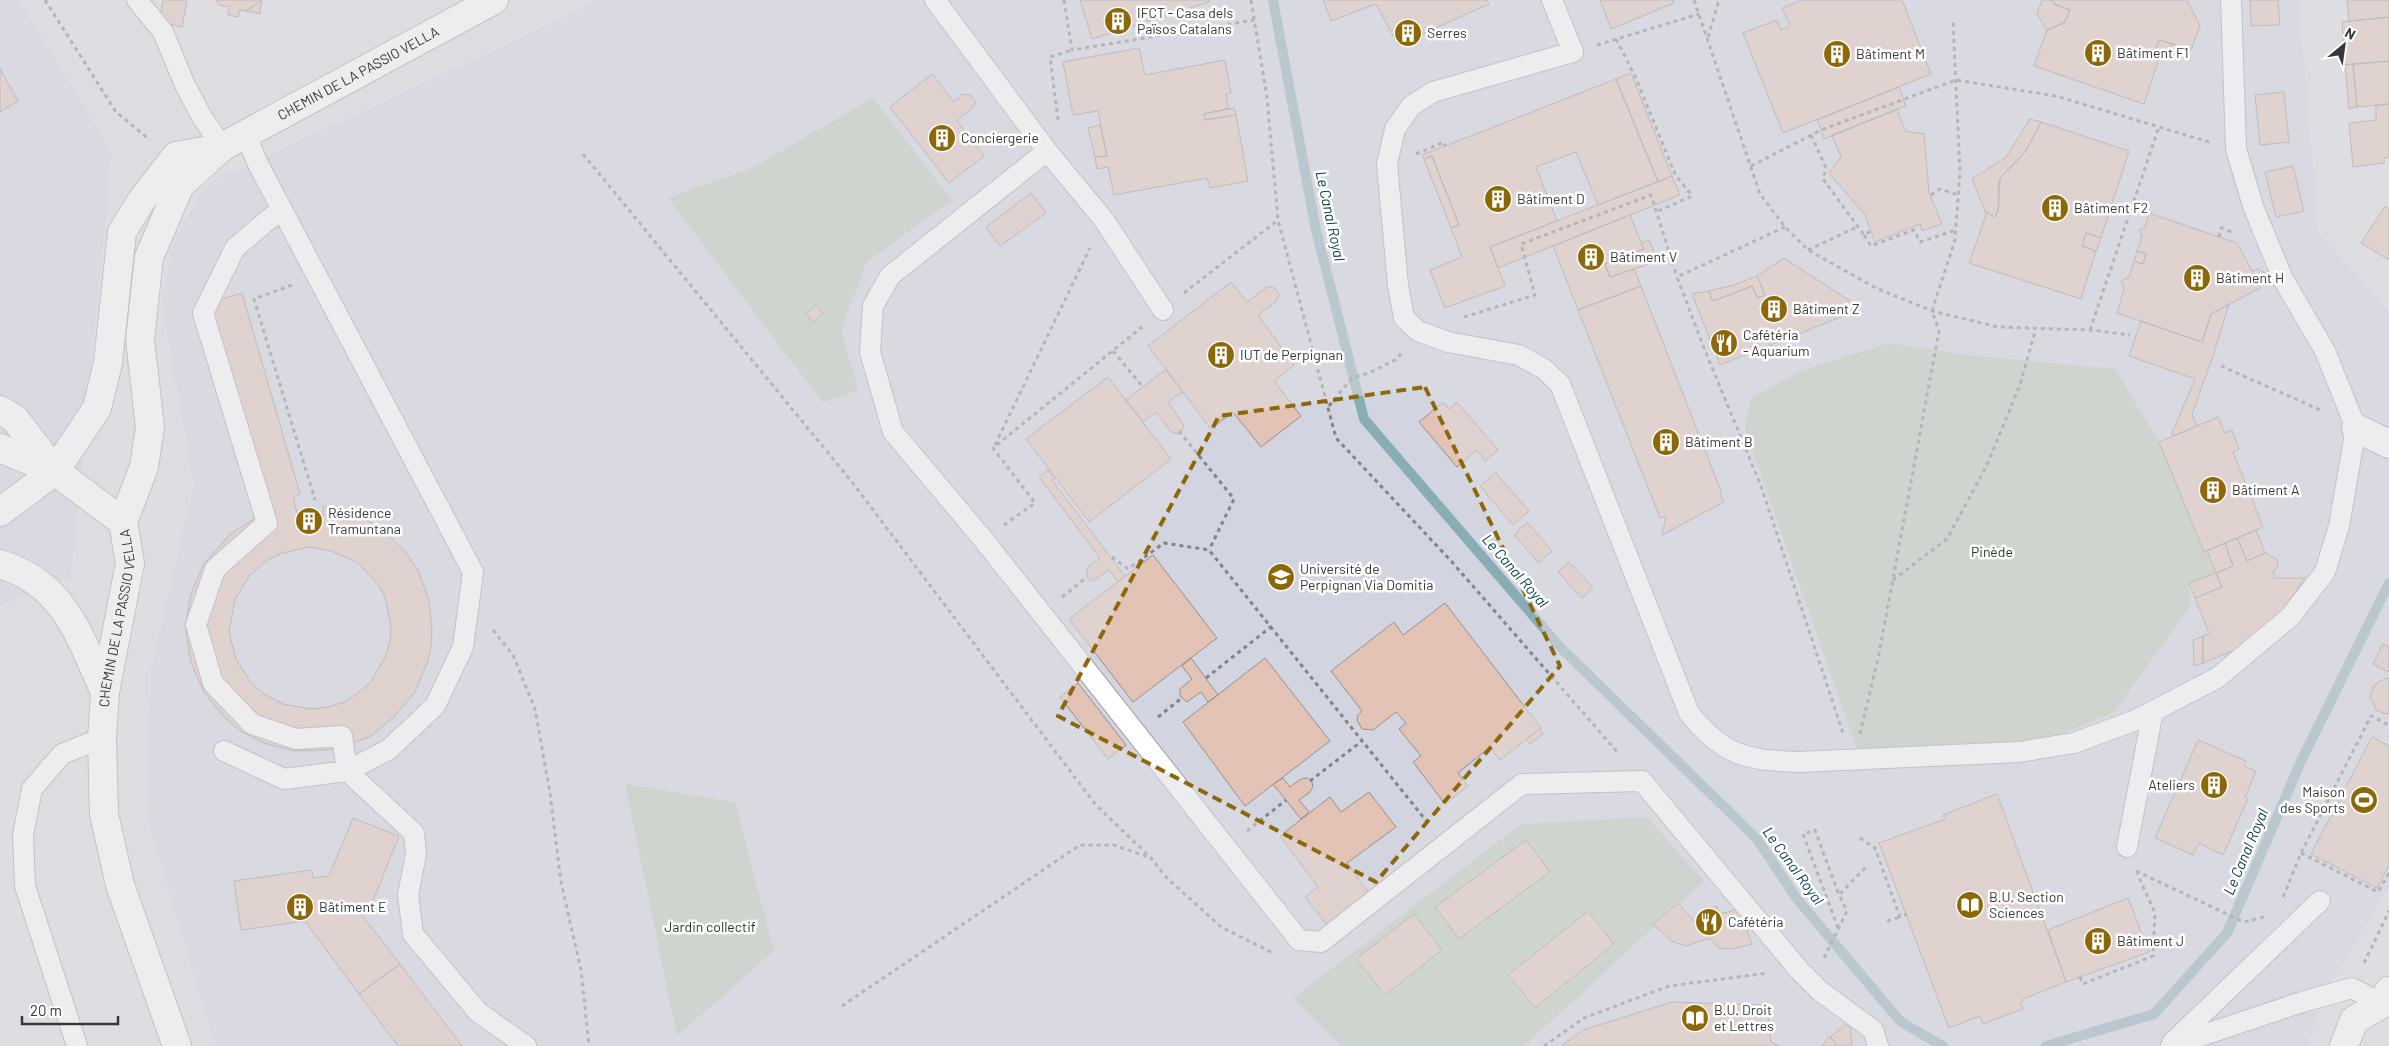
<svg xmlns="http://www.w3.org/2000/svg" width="2389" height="1046" font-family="Barlow,sans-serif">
<rect width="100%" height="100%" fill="#dedee2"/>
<path fill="#d2d4df" d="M0 0H19L112 152 71 577 0 606Z
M597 0H2299L2319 233 2389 311V887L2327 990 2307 1046H215L147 817 151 669 194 485 161 302 175 237 208 183 568 16Z"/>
<path fill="#bac9b7" d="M873 98 952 200 867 262 841 330 858 390 823 403 668 198 754 167Z
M1890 343 1967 355 2115 369 2159 442 2216 573 2189 583V608L2114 712 2019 752 1858 751 1745 430 1751 398 1805 369Z
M625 784 735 802 774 951 677 1036Z
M1647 817 1704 881 1524 1046H1341L1293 998 1521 824Z"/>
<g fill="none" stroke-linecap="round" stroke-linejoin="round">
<path stroke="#89adb5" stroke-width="10" d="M1273 0 1316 230 1364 419 1560 647 1757 839 1797 899 1901 1022 1943 1046
M2046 1046 2154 1014 2227 933 2302 759 2389 583"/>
</g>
<path fill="#e2c3b5" stroke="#959290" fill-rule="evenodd" d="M163 0H187L182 27 159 22Z
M216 0H262L246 11 240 10 238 17 228 15 229 7 219 5Z
M262 0 260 14 246 11Z
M1080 0H1209V2L1092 39Z
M1323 0H1487L1489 4 1398 45 1376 4 1331 21Z
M1600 0H1673L1674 3 1611 29Z
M1802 0H1902L1931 74 1783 133 1743 33 1777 20 1781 30 1790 26 1782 8Z
M2042 0H2052L2054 4 2070 10 2064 23 2047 30 2037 14Z
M2052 0H2187L2200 26 2191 50 2159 40 2155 52 2160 55 2144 104 2034 66 2047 30 2064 23 2070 10 2054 4Z
M2250 0H2278L2280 25 2251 26Z
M2347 0H2389V17L2349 21Z
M2389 17V61L2345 65 2342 22Z
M2159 40 2173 44 2160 55 2155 52Z
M1139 48 1145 75 1225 60 1231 93 1226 94 1229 108 1204 114 1205 120 1236 115 1248 181 1210 188 1207 178 1114 195 1108 167 1097 169 1095 157 1107 156 1098 111 1073 115 1063 62Z
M2389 61V104L2357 107 2353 64Z
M2353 64 2357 107 2349 109 2345 65Z
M0 69 18 101 0 112Z
M1631 73 1672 176 1658 182 1616 79Z
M932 74 954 102 963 94 970 95 974 99 975 103 972 108 957 121 984 156 949 183 890 107Z
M1616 79 1658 182 1598 205 1576 152 1536 167 1557 221 1490 247 1505 286 1445 308 1430 270 1462 257 1451 228 1459 225 1432 156 1424 159 1422 155Z
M1899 87 1906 106 1824 139 1817 120Z
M2284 92 2289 142 2260 145 2255 95Z
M2389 104V157L2384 158V163L2353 167 2349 123 2376 120V106Z
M1234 108 1236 115 1205 120 1204 114Z
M1897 109 1905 131 1924 134 1929 192 1942 224 1922 231 1920 224 1875 242 1865 215 1829 173 1841 157 1832 135Z
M2030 119 2041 122 2025 152 2000 178 1998 187 1999 206 1995 217 1985 211 1972 179 2006 157Z
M2041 122 2129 151 2101 238 2086 233 2082 246 2096 251 2081 299 1969 263 1986 215 1985 211 1995 217 1998 211 2000 178 2025 152Z
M1100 125 1107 156 1095 157 1088 128Z
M1432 156 1459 225 1451 228 1424 159Z
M2293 166 2304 211 2276 217 2265 172Z
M1672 176 1680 195 1498 268 1490 247Z
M1031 193 1046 213 1000 246 986 227Z
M2385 206 2389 209V260L2361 243Z
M2149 213 2237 243 2252 271 2257 269 2265 273 2266 280 2260 288 2211 314 2202 342 2117 313 2124 289 2121 281 2129 277 2134 261 2143 264 2146 254 2137 251 2142 237 2139 230 2145 228Z
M1630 215 1644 249 1605 264 1610 277 1634 269 1641 286 1578 310 1553 246Z
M2086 233 2101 238 2096 251 2082 246Z
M1649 240 1658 261 1610 277 1605 264 1644 249 1641 243Z
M2137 251 2146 254 2143 264 2134 261Z
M1784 258 1853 303 1846 315 1720 365 1692 294 1709 291 1713 301 1752 286 1757 298 1765 295 1757 276Z
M1757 276 1765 295 1757 298 1752 286 1713 301 1709 291 1734 285Z
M1231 282 1247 302 1267 287H1273L1277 291 1279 295 1277 301 1258 315 1294 365 1274 381 1301 416 1261 447 1233 412 1211 429 1148 346Z
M1641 286 1722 494 1720 495 1724 502 1662 535 1666 516 1660 518 1578 310Z
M242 293 300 494 293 497 298 517 309 515 323 516V506L361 517 382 529 404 550 418 570 429 600 432 631 431 647 427 663 415 692 395 716 371 736 341 748 326 750 294 751 264 743 242 732 224 717 204 692 191 663 186 632 187 617 191 593 204 564 230 534 257 517 196 307ZM309 547 331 551 357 562 380 587 385 597 391 625 390 641 385 657 371 682 358 693 344 702 328 707 311 709 283 704 264 694 251 683 236 659 229 632 235 599 250 575 267 560 282 553Z
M2229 304 2213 356 2192 414 2197 426 2173 436 2172 433 2195 379 2129 356 2141 321 2202 342 2211 314Z
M816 305 823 314 813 322 806 313Z
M1166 369 1183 392 1168 402 1184 426 1180 434 1171 432 1156 412 1143 422 1126 400Z
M1108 377 1171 459 1089 522 1026 439Z
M1443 402 1449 409 1457 402 1498 450 1485 461 1477 450 1457 467 1419 422Z
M2218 417 2225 433 2232 430 2239 449 2233 452 2263 527 2204 552 2159 442Z
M1048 470 1055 478 1052 480 1125 576 1118 582 1109 570 1093 581 1087 577V568L1100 558 1039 477Z
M1496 473 1529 511 1513 525 1480 486Z
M1527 522 1552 551 1539 563 1514 535Z
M2256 530 2265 553 2247 561 2237 538Z
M2237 538 2247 561 2265 553 2277 559 2278 566 2273 572 2275 578H2305L2279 615 2235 650 2203 663V636L2209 633 2195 598 2222 587 2216 573 2233 566 2225 543Z
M2225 543 2233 566 2216 573 2207 551Z
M1153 555 1217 638 1133 702 1069 619Z
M1569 562 1593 587 1582 598 1558 572Z
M2216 573 2222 587 2195 598 2189 583Z
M1445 603 1541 728 1500 760 1490 747 1458 773 1468 786 1445 804 1413 762 1421 756 1399 729 1406 723 1396 712 1373 730 1362 729 1357 720 1358 715 1362 711 1331 671 1394 622 1403 635Z
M2203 636V663L2194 666 2193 640Z
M2383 644 2389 647V672L2373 664Z
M1191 658 1218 695 1208 702 1201 692 1187 702 1180 696V689L1192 679 1182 666Z
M1265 658 1330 741 1245 806 1183 722Z
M2389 678V713L2385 714 2376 710 2370 697 2374 685 2384 679Z
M1078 683 1126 745 1108 759 1060 697Z
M1540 729 1543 734 1530 744 1526 740Z
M2372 737 2389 746V865L2377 888 2311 854Z
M2198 740 2246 761 2244 766 2256 771 2245 798 2248 799 2223 855 2199 843 2193 855 2155 838Z
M1283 778 1290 787 1301 779 1308 778 1312 782 1313 787 1309 793 1299 800 1309 812 1301 819 1273 784Z
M1369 792 1396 827 1347 863 1368 892 1327 925 1305 897 1318 887 1280 836 1330 797 1341 812Z
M1997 794 2066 982 2023 999 2024 1001 2020 1003 2023 1009 1983 1024 1980 1016 1949 1028 1879 843 1945 819 1943 815Z
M353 818 399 836 371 906 363 904 361 914 400 964 359 994 305 921 241 930 234 881 312 870 313 878 329 876Z
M1526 840 1550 872 1459 939 1435 907Z
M2128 898 2149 952 2066 982 2048 930Z
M1678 903 1695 922 1717 906 1719 914 1739 909 1752 944 1733 949 1719 948 1710 938 1686 946 1671 941 1653 924Z
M1588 911 1614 944 1535 1008 1508 975Z
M1414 914 1442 950 1385 995 1356 959Z
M400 964 462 1046H398L359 994Z
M1672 1002 1767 1005 1771 1042 1780 1046H1561L1583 1030Z
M1850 1021 1852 1046H1837L1830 1037Z
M1830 1036 1837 1046H1822Z"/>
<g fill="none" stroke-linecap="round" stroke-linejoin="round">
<g stroke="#a0a1a4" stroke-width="22">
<path id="service" d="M137 0 163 32 185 85 202 117 222 147
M935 0 1047 151 1104 220 1163 310
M1552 0 1573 52 1433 92 1411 106 1395 129 1387 164 1398 285 1404 318 1418 331 1448 342 1519 355 1544 369 1560 384 1689 713C1723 756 1746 760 1799 762L2019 752 2074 743 2136 720 2217 678 2290 617 2325 572 2339 526 2356 428 2325 351 2283 279 2254 209 2236 149 2231 0
M1047 151 890 276 873 306 870 352 893 432 983 539 1299 940 1321 942 1522 784 1642 781 1799 970 1820 991 1873 1030 1878 1046
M281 209 235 248 203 313 267 523 215 569 196 625 213 683 252 724 296 739 342 736 347 771 414 833 416 854 408 895 413 934 478 1012 526 1046
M224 751 284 779 347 771 388 750 435 706 463 647 473 572 259 166 245 134
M2127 847 2153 711
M2172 1043 2320 901
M77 1046 25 886 23 835 32 789 62 754 102 738
M2171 1046 2302 1002 2352 988 2382 1004"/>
</g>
<g stroke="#a0a1a4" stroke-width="30">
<g id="minor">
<path d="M0 410 15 419 54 470"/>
<path d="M2356 428 2389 444"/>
<path d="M0 448 55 471 123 522"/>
<path d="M0 512 55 471 97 408 108 363 122 232 141 201 176 156 220 148"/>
<path d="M0 564C65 584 79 636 105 692"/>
<path id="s1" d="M177 1046 120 885 104 814 102 738 105 692 130 563 123 522 144 467 150 427 140 340 149 257 180 185 222 147 494 0"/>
<path d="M2344 1046 2354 1020 2382 1004 2389 991"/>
</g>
</g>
<path stroke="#848487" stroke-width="3" stroke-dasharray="4 4" stroke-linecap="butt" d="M45 0 116 112 150 140
M1064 0 1072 50 1254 20
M1251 0 1267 97 1278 220 1336 438 1452 562 1619 754
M1694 0 1760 194 1785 227 1808 250 1876 288 1932 311 1998 327 2090 330 2130 335
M1708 37 1719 0
M1616 39 1635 76 1675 174 1692 196 1656 212
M1597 45 1699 14
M1058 120 1050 57 1072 50
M1811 135 1826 168 1823 179 1864 235 1871 231
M583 154 852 482 1095 804 1151 858 1166 877 1221 927 1273 953
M1416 154 1444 142 1445 146
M1751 166 1821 130 1956 80 2056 96 2209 142
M1931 195 1940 189 1958 195
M1785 227 1677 277 1704 348 1761 486 1843 733
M1864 235 1871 246 1914 230 1920 242 1956 230
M2219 237 2221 228 2234 233
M1808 250 1859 226
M292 285 254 299 315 500
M1184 293 1278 220
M1464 317 1535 295 1521 244 1651 195 1677 277
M2090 330 2159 127
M1113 351 1142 386
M2221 366 2320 410
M1329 406 1352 378 1369 373 1397 359 1402 352
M1179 431 1234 499 1209 550
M995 445 1090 248
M1004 525 1035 503 993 448 1142 327
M1112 557 1128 569 1164 543 1209 550 1428 823
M1893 580 1947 539 1986 467 2020 385 2036 328
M1062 597 1087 577
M493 630 513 655 535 709 550 793 561 882 581 970 589 1046
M1206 678 1272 626
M1158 717 1183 697
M1860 734 1879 654 1939 331 1932 311 1955 240 1960 172 1953 22
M1310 781 1362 741
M1247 831 1286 800
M1860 838 1875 848 1900 917 1907 914
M2301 853 2378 892 2389 873
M2136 871 2244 922 2264 917
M2283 897 2301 853 2371 716 2389 725
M1887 921 1900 917
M1838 928 1803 834 1815 830 1839 895
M1824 958 1847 911 1839 895 1867 866
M2364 963 2389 911
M2080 977 2083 984 2153 956 2155 913 2137 873
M842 1006 1080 845H1114L1148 857
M1544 1046 1584 1018 1669 986 1768 973"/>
<use href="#service" stroke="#fff" stroke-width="20"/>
<use href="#minor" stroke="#fff" stroke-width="28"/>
</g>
<path d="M0 0H2389V1046H0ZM1425 387 1560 666 1376 882 1058 716 1219 416Z" fill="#dedee2" fill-opacity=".55" fill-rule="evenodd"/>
<path fill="none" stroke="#8c6809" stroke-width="4" stroke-dasharray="10 6" stroke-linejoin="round" d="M1425 387 1560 666 1376 882 1058 716 1219 416Z"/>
<defs>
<g id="building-disc" transform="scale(1.4375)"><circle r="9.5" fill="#8c6809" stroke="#fff"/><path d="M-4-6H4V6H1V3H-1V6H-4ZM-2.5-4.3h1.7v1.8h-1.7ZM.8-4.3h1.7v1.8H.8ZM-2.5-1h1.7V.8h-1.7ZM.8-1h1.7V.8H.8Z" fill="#fff"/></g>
<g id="restaurant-disc" transform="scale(1.4375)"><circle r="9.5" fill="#8c6809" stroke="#fff"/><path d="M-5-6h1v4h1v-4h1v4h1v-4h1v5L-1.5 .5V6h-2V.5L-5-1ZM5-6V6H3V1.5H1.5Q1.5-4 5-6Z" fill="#fff"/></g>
<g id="university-disc" transform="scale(1.4375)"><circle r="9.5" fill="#8c6809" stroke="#fff"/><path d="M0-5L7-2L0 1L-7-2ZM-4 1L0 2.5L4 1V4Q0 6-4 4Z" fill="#fff"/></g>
<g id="stadium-disc" transform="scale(1.4375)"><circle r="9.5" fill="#8c6809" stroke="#fff"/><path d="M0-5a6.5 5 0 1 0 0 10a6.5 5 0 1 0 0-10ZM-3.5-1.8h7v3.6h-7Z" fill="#fff"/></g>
<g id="library-disc" transform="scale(1.4375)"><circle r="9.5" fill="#8c6809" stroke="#fff"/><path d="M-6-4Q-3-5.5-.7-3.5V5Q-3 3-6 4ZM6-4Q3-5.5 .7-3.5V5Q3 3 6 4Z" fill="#fff"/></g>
</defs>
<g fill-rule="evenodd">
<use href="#building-disc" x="1118" y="21"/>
<use href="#building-disc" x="1408" y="33"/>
<use href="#building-disc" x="2098" y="53"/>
<use href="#building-disc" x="1837" y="54"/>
<use href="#building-disc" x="942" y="138"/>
<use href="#building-disc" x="1498" y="199"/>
<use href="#building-disc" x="2055" y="208"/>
<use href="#building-disc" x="1591" y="257"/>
<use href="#building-disc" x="2197" y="278"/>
<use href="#building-disc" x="1774" y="309"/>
<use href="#restaurant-disc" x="1724" y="343"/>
<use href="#building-disc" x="1221" y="355"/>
<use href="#building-disc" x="1666" y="442"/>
<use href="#building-disc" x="2213" y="490"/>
<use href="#building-disc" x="309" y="521"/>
<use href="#university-disc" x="1281" y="577"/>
<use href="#building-disc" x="2214" y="785"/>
<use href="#stadium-disc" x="2364" y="800"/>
<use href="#library-disc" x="1970" y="905"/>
<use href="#building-disc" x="300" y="907"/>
<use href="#restaurant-disc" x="1709" y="922"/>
<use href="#building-disc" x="2098" y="941"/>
<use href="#library-disc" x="1695" y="1018"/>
</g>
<g text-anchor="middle" stroke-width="5" stroke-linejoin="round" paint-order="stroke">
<g font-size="14" fill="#373839" stroke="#fff" text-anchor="start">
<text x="1137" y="18">IFCT - Casa dels<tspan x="1137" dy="16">Països Catalans</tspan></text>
<text x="1427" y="38">Serres</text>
<text x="2117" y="58">Bâtiment F1</text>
<text x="1856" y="59">Bâtiment M</text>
<text x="961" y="143">Conciergerie</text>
<text x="1517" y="204">Bâtiment D</text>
<text x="2074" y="213">Bâtiment F2</text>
<text x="1610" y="262">Bâtiment V</text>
<text x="2216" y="283">Bâtiment H</text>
<text x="1793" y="314">Bâtiment Z</text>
<text x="1743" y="340">Cafétéria<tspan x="1743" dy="16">- Aquarium</tspan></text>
<text x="1240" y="360">IUT de Perpignan</text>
<text x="1685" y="447">Bâtiment B</text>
<text x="2232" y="495">Bâtiment A</text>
<text x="328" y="518">Résidence<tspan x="328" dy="16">Tramuntana</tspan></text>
<text x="1300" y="574">Université de<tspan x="1300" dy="16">Perpignan Via Domitia</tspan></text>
<text x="2195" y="790" text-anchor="end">Ateliers</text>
<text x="2345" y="797" text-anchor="end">Maison<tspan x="2345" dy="16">des Sports</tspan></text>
<text x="1989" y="902">B.U. Section<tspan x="1989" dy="16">Sciences</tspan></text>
<text x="319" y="912">Bâtiment E</text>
<text x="1728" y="927">Cafétéria</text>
<text x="2117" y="946">Bâtiment J</text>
<text x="1714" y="1015">B.U. Droit<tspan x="1714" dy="16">et Lettres</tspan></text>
</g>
<g font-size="14" fill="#373839" stroke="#fff">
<text dy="5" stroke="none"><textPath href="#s1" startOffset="1099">CHEMIN DE LA PASSIO VELLA</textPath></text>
<text dy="5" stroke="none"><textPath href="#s1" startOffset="441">CHEMIN DE LA PASSIO VELLA</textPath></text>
</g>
<g font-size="14" fill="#1c3a16" stroke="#fff">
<text x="1992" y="557">Pinède</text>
<text x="710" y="932">Jardin collectif</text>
</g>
<g font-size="15" font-style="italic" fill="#003a44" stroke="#fff">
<text transform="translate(1330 216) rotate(78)" y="5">Le Canal Royal</text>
<text transform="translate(1515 571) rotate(49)" y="5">Le Canal Royal</text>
<text transform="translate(2246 852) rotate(-67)" y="5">Le Canal Royal</text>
<text transform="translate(1793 866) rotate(54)" y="5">Le Canal Royal</text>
</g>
</g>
<g transform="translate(2344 45) rotate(29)" stroke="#ffffff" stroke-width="4" paint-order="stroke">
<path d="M0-4L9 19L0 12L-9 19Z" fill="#373839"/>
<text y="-8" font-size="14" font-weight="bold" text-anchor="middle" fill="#373839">N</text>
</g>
<path d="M22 1016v8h96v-8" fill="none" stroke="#373839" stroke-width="2.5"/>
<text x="30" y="1016" font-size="15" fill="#373839" stroke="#ffffff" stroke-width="4" paint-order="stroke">20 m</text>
</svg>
